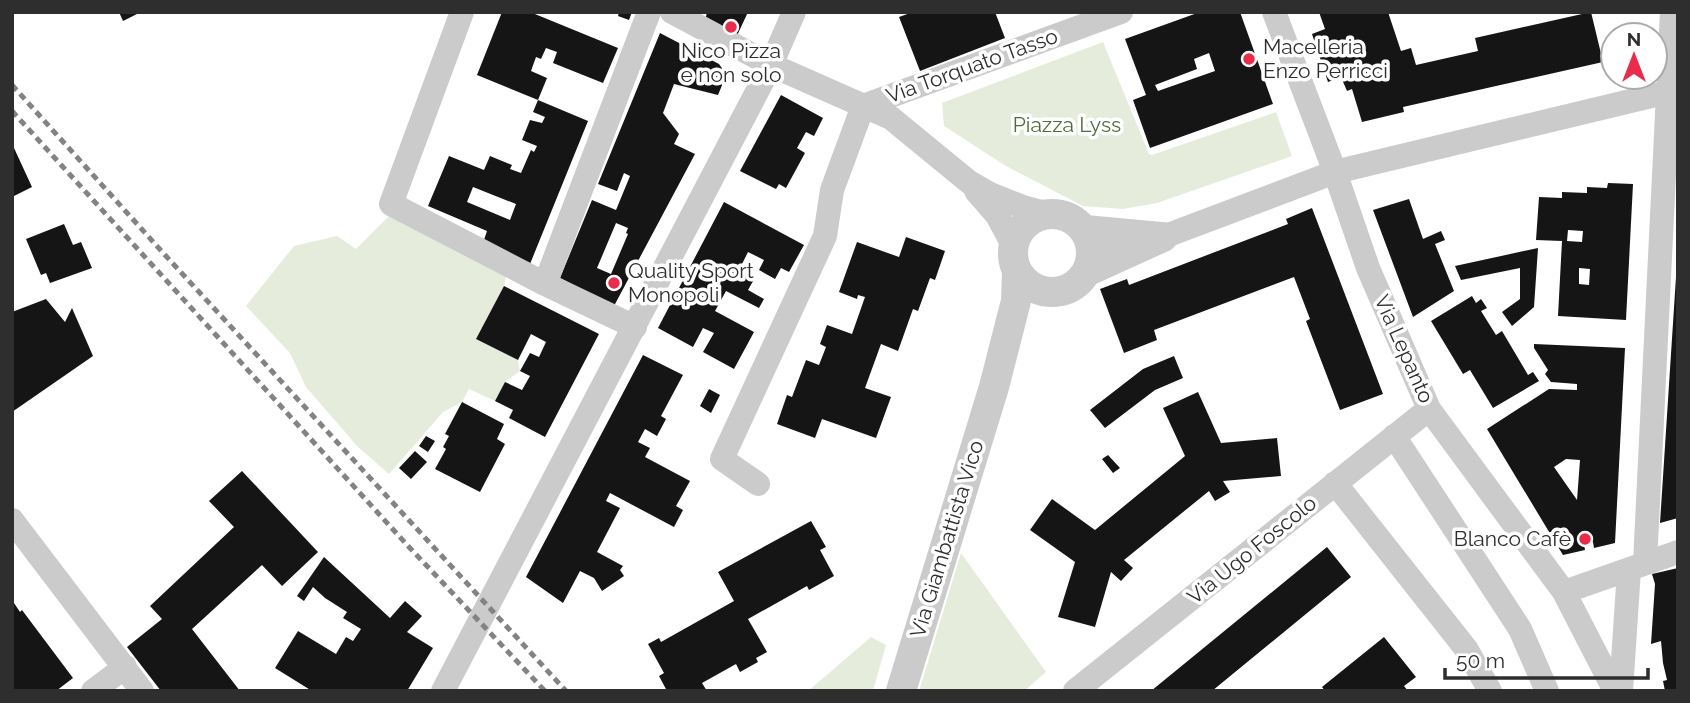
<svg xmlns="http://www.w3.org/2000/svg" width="1690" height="703" font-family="Raleway,sans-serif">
<rect width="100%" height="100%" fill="#fff"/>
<path fill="#e6ecdb" d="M1103 42 1149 154 1152 155 1276 112 1292 156 1157 203 1123 209 1083 206 1006 166 944 126 942 103Z
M389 216 506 276 504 286 476 339 518 360 520 371 505 382 495 401 469 389 462 402 443 412 389 474 358 447 306 387 290 353 246 306 294 246 337 236 356 249Z
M961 553 1046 672 1024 691H919Z
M871 637 886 645 873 691H808Z"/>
<path fill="#151515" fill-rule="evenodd" d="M119 12H141L123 21Z
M502 12H530L618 48 603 83 553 63 557 52 546 48 541 59 536 57 531 71 547 78 538 100 477 75Z
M619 12H632L629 20 618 16Z
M707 12H748L735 40 705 21Z
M913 12H995L1005 38 920 71 899 17Z
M1200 12H1240L1273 104 1150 148 1133 100 1146 95 1125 39ZM1209 53 1215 71 1158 91 1155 85 1197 69 1194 59Z
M1319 12H1388L1401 51 1411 48 1416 65 1478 51 1475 38 1591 12 1603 62 1403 107 1404 112 1362 122 1352 89 1347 91 1341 77 1328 82 1312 34 1325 29Z
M660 33 719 64 724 71 725 78 718 95 674 84 663 113 679 134 674 144 695 154 614 306 560 278 592 200 616 210 630 176 624 173 617 191 598 184ZM616 223 628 228 626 233 628 234 611 274 597 268Z
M781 95 823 118 814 136 806 132 797 148 805 153 786 188 779 184 776 189 740 171Z
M538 100 588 121 530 264 484 240 487 231 428 206 449 156 484 170 490 156 512 165 510 169 521 173 531 150 534 152 537 146 522 140 530 120 542 123 545 117 533 112ZM473 187 516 204 510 220 467 202Z
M14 148 32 187 12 197V149Z
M1608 183 1633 184 1626 320 1558 316 1562 241 1536 240 1539 197 1562 198V192L1587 193V187L1607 188ZM1568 230 1583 231 1582 242 1567 241ZM1579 268 1590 269 1589 285 1579 284Z
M1409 199 1423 239 1441 231 1445 240 1435 244 1454 291 1413 317 1373 210Z
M724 202 804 245 789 272 781 268 775 279 759 270 764 260 748 252 740 268 756 276 748 290 764 299 759 308 726 291 715 311 754 332 734 369 703 352 714 333 703 328 693 347 658 328Z
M1312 208 1383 394 1340 410 1306 321 1310 319 1294 277 1154 330 1157 340 1124 353 1100 289 1127 279 1129 285 1288 224 1286 219Z
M64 224 73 245 81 242 92 268 50 283 46 273 41 275 26 239Z
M906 237 945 251 935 280 930 278 918 311 913 309 898 351 881 344 865 388 891 397 876 438 822 419 815 438 777 424 787 395 792 397 806 360 819 365 826 347 820 344 827 325 852 334 865 297 858 295 857 299 839 292 857 242 899 257Z
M1538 248 1534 307 1512 326 1502 312 1520 299V268L1461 280 1455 266Z
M1676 277 1678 278V518L1660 523Z
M504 286 599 334 545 437 509 418 513 410 495 401 505 382 522 390 530 376 520 371 530 353 539 357 546 342 531 334 518 360 476 339Z
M1472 296 1476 303 1481 299 1487 308 1481 311 1496 335 1502 331 1528 375 1533 372 1539 381 1493 408 1470 370 1463 374 1431 321Z
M46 299 65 322 72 308 93 356 12 412V312Z
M1534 344 1625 348 1615 543 1594 548 1593 542 1584 544 1585 550 1563 555 1487 429 1549 389 1577 390V384L1551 382 1545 374 1548 370 1534 348ZM1566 459 1580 460 1577 500 1554 467Z
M643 355 683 375 661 416 666 419 657 436 645 429 638 442 650 448 645 457 690 481 676 506 683 510 674 527 610 493 606 501 620 508 597 552 623 566 620 570 624 576 602 591 594 578 580 571 563 603 526 577Z
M1174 356 1183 378 1155 390 1105 428 1090 410 1143 369Z
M709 389 720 395 711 413 700 406Z
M1198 392 1221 443 1277 438 1281 476 1223 481 1230 492 1215 501 1209 491 1124 560 1133 568 1121 581 1111 572 1095 627 1058 617 1075 562 1030 530 1052 499 1095 530 1185 456 1163 408Z
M462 402 504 424 497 439 505 444 480 492 435 469 446 449 443 447 449 436 445 434Z
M426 436 435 441 428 452 419 446Z
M415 451 427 462 411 479 399 468Z
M1108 455 1120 468 1113 473 1102 459Z
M242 471 318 552 282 586 262 565 192 629 240 691H161L127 647 162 619 150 606 234 527 209 501Z
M811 521 826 547 820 550 834 576 809 590 807 586 748 619 767 652 756 658 758 662 740 672 736 664 702 683 707 691H667L659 676 664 673 648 644 659 638 661 642 734 601 718 572Z
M1327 547 1351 577 1212 691H1151Z
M324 557 390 618 405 601 422 616 407 632 433 648 407 691H312L275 668 298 631 336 654 346 637 353 641 361 629 343 618 347 612 325 598 313 587 304 601 297 596Z
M1678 568V691H1665L1663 681 1667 680 1663 663 1661 641 1651 644 1655 584 1652 574Z
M12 600 20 612 22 610 73 678 56 691H12Z
M1384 637 1416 677 1404 686 1408 691H1325L1322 687Z"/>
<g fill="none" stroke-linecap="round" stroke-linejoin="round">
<path stroke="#cbcbcb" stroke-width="24" d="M462 12 391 204 545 284 635 327
M672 12 771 65 891 118 969 182 990 194 1023 207 1049 214
M1274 12 1335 172 1368 268 1429 409 1564 592 1615 691
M976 191 997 215 1013 245
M1163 237 1335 172 1668 92 1678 93
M545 284 649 12
M1394 436 1520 629 1547 691
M1335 483 1467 650 1490 691
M758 484 722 459 825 236 832 190 863 106 1121 12
M12 520 142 691
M1645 563 1672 12
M1564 592 1678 552
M93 691 125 667
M443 691 771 65 794 12
M1075 691 1429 409
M1621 691 1629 570"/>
<path stroke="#cbcbcb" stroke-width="30" d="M1013 253a39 39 0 1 1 78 0a39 39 0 1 1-78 0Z
M1085 230 1161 237
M1088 271 1163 237
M901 691 994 387 1016 301 1017 272"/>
<path stroke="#838383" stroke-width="5" stroke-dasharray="7 5" stroke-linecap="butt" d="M12 85 165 255 566 691
M12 111 409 547 545 691"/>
</g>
<g fill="#e82d4b" stroke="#fff" stroke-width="2.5">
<circle cx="731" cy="27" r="7"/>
<circle cx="1249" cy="59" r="7"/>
<circle cx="614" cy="283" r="7"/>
<circle cx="1585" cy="539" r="7"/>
</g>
<g text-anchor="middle" stroke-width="7" stroke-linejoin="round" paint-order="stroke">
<g font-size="21" fill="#2e2e2e" stroke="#fff" text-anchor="start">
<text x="1263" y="54">Macelleria<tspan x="1263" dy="24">Enzo Perricci</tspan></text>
<text x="731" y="58" text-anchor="middle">Nico Pizza<tspan x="731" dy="24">e non solo</tspan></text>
<text x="628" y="278">Quality Sport<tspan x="628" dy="24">Monopoli</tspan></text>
<text x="1571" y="546" text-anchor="end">Blanco Cafè</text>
</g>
<g font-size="21" fill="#2e2e2e" stroke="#fff">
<text transform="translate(972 66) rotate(-20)" y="7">Via Torquato Tasso</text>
<text transform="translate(1404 349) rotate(66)" y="7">Via Lepanto</text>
<text transform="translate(947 539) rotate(-73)" y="7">Via Giambattista Vico</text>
<text transform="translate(1252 550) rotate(-39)" y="7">Via Ugo Foscolo</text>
</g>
<g font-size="21" fill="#556a3b" stroke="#fff">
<text x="1067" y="132">Piazza Lyss</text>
</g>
</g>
<rect width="1690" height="703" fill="none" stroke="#2e2e2e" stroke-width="28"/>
<g transform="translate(1634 56)"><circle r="33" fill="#ffffff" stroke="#ababab" stroke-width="2"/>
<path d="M0-5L12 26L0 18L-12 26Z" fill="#e82d4b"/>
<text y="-10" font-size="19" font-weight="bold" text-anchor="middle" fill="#2e2e2e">N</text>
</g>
<path d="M1445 668v10h203v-10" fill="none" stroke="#2e2e2e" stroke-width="3.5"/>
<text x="1456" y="668" font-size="21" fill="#2e2e2e" stroke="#ffffff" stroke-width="5" paint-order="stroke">50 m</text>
</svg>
